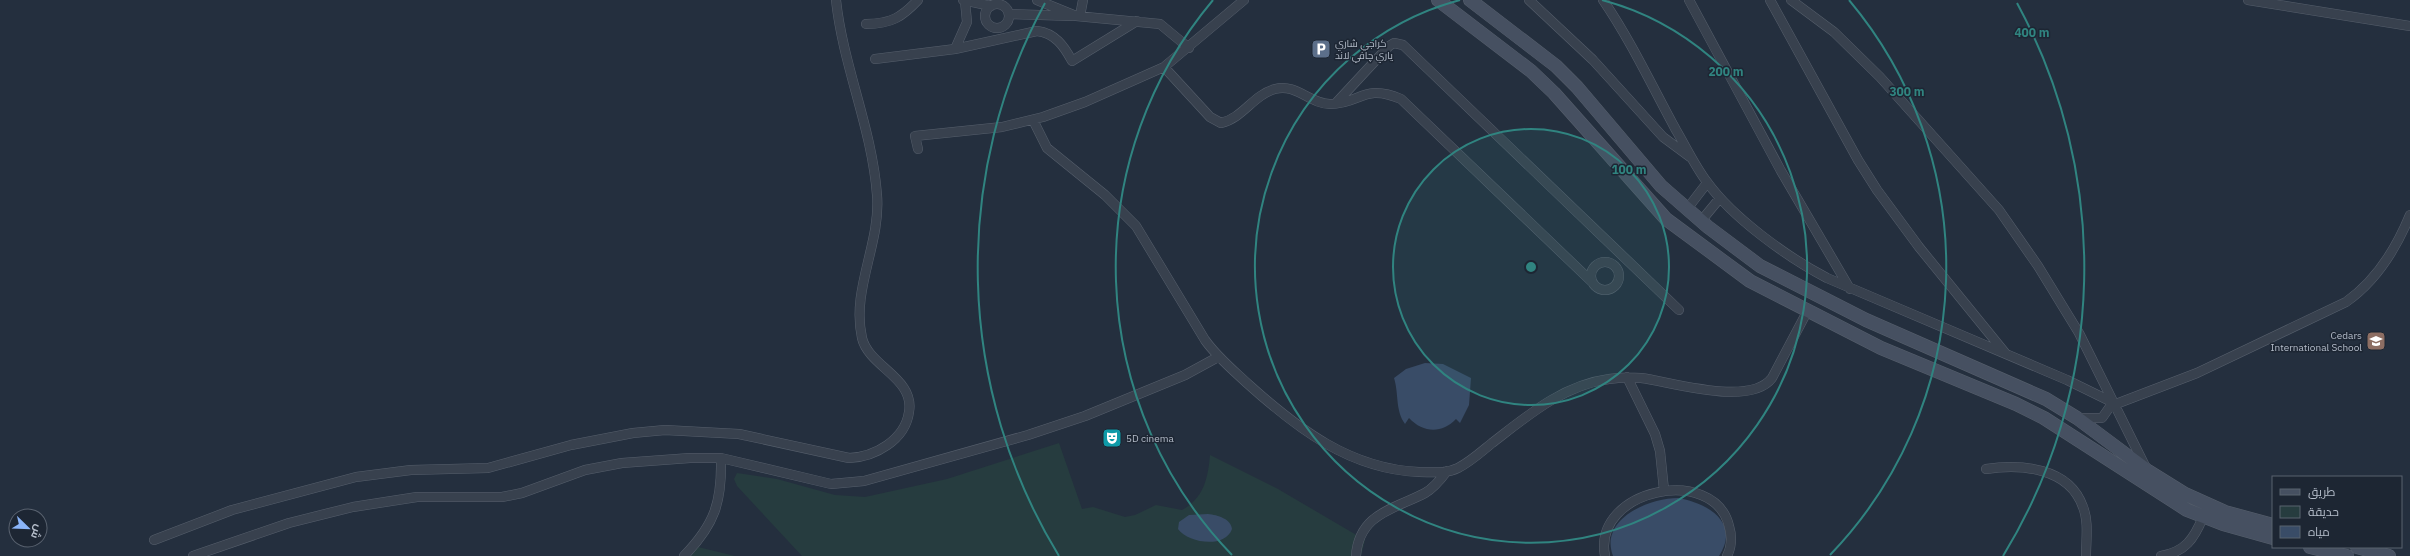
<svg xmlns="http://www.w3.org/2000/svg" width="2410" height="556" font-family="'IBM Plex Sans',Cairo,sans-serif">
<rect width="100%" height="100%" fill="#242f3e"/>
<path fill="#263c3f" d="M1059 443 1082 509 1093 507 1125 517 1135 515 1156 505 1182 510C1204 498 1208 478 1210 455L1278 489 1365 540 1361 556H802L737 486 734 479 737 473 777 479 835 495 865 497 947 479Z
M698 547 735 556H690Z"/>
<path fill="#394c67" d="M1425 363 1443 364 1471 378 1469 405 1460 423 1456 419C1442 434 1423 433 1409 418L1405 424C1395 410 1399 394 1394 378L1406 369Z
M1678 498C1707 503 1741 522 1719 556H1613C1599 519 1649 498 1678 498Z
M1208 514C1218 515 1231 519 1232 529 1225 549 1188 543 1178 529L1179 522 1189 515Z"/>
<g fill="none" stroke-linecap="round" stroke-linejoin="round">
<g stroke="#565f6c" stroke-width="10">
<path id="street" d="M963 0 991 6
M1037 0 1076 16 1160 24 1189 48
M1529 0 1593 60 1663 137 1690 157
M1603 0C1631 41 1652 86 1676 130 1686 147 1695 166 1707 182 1733 218 1787 257 1827 278L2067 380 2116 404
M1689 0 1781 171 1850 289
M1770 0 1858 160 1877 190 1919 247 2006 354
M1791 0 1834 32 1880 77 1999 210 2038 266 2079 333 2146 468
M2248 0 2410 26
M985 16a12 12 0 1 1 24 0a12 12 0 1 1-24 0Z
M1009 14 1072 16
M1080 16 1083 0
M866 24C891 24 902 17 918 0
M955 49 967 22 965 1
M875 59 955 49 1037 31C1055 33 1064 46 1072 61L1137 21
M1164 67 1210 117 1221 123C1243 118 1253 95 1275 89 1296 83 1310 104 1330 104 1361 104 1363 83 1401 99L1592 282
M1336 103 1389 46 1394 43 1403 45 1679 310
M1033 120 1047 148 1105 195 1136 226 1205 340C1217 357 1233 370 1248 384 1298 429 1350 469 1419 472 1432 472 1446 474 1458 468 1470 462 1481 452 1492 443 1527 416 1563 385 1609 379 1620 377 1630 377 1641 378 1672 382 1750 407 1772 378L1808 310
M918 149 915 136 1002 127 1043 117 1085 102 1164 67 1244 0
M1687 209 1707 183
M1701 221 1720 198
M1591 276a14 14 0 1 1 28 0a14 14 0 1 1-28 0Z
M1627 377 1655 434 1660 451 1664 490
M2078 418H2102L2109 408 2116 404 2197 373 2346 302C2376 281 2396 249 2410 215
M1986 469C2021 464 2069 467 2083 507 2089 522 2086 540 2086 556
M154 540 232 510 356 477 411 470 488 468 571 445 633 433 665 430 739 434 849 458C875 457 905 440 909 412 915 378 869 367 862 338 851 289 881 244 877 195 872 128 843 66 836 0
M193 556 289 523 353 507 417 497H502L522 493 585 470 622 463 690 458H721L831 484 864 481 1028 435 1085 416 1185 375 1218 357
M684 556C715 524 722 502 721 458
M1356 556C1359 513 1395 509 1425 493 1434 488 1441 479 1447 471
M1605 556C1592 489 1714 464 1729 526 1732 536 1732 546 1727 556
M2161 556C2185 552 2194 539 2203 517"/>
</g>
<g stroke="#565f6c" stroke-width="14">
<path id="secondary" d="M1438 0 1531 71 1554 93 1666 219 1750 281 1881 348 2016 404 2044 418 2187 510 2223 524 2273 538
M1470 0 1556 66 1577 87 1661 186 1708 227 1760 266 1866 320 2046 399 2077 418 2148 471 2185 494 2225 512 2273 525
M2310 547 2347 556
M2357 547 2389 556"/>
</g>
<use href="#street" stroke="#38414e" stroke-width="9"/>
<use href="#secondary" stroke="#465061" stroke-width="13"/>
</g>
<circle cx="1531" cy="267" r="138" fill="#308480" fill-opacity=".12"/>
<g fill="none" stroke="#308480" stroke-width="2">
<circle cx="1531" cy="267" r="138"/>
<path d="M1602 0A276 276 0 1 1 1460 0"/>
<path d="M1232 555A415 415 0 0 1 1213 0M1849 0A415 415 0 0 1 1830 555"/>
<path d="M1059 556A553 553 0 0 1 1045 3M2017 3A553 553 0 0 1 2003 556"/>
</g>
<defs>
<g id="parking-square" transform="scale(1)"><rect x="-9" y="-9" width="18" height="18" rx="4" fill="#5c6f8a" stroke="#1d2633"/><path d="M-3.5-5.5H1a3.5 3.5 0 0 1 0 7H-1V5.5H-3.5ZM-1-3.4V-.6H.8a1.4 1.4 0 0 0 0-2.8Z" fill="#fff"/></g>
<g id="school-square" transform="scale(1)"><rect x="-9" y="-9" width="18" height="18" rx="4" fill="#8d6e63" stroke="#1d2633"/><path d="M0-5L7-2L0 1L-7-2ZM-4 1L0 2.5L4 1V4Q0 6-4 4Z" fill="#fff"/></g>
<g id="theatre-square" transform="scale(1)"><rect x="-9" y="-9" width="18" height="18" rx="4" fill="#0f9aa8" stroke="#1d2633"/><path d="M-5-5.5Q0-4 5-5.5V0Q5 5 0 6Q-5 5-5 0ZM-3.3-2.5H-1v1.5H-3.3ZM1-2.5H3.3v1.5H1ZM-2.8 1Q0 5.5 2.8 1Z" fill="#fff"/></g>
</defs>
<g fill-rule="evenodd">
<use href="#parking-square" x="1321" y="49"/>
<use href="#school-square" x="2376" y="341"/>
<use href="#theatre-square" x="1112" y="438"/>
</g>
<g text-anchor="middle" stroke-width="3" stroke-linejoin="round" paint-order="stroke">
<g font-size="10" fill="#b4bcc9" stroke="#1d2633" text-anchor="start">
<text x="1335" y="47">كراجي شاري<tspan x="1335" dy="12">ياري چافي لاند</tspan></text>
<text x="2362" y="339" text-anchor="end">Cedars<tspan x="2362" dy="12">International School</tspan></text>
<text x="1126" y="442">5D cinema</text>
</g>
</g>
<circle cx="1531" cy="267" r="6" fill="#308480" stroke="#1d2633" stroke-width="2"/>
<g font-size="12" text-anchor="middle" font-weight="bold" fill="#308480" stroke="#1d2633" stroke-width="3" stroke-linejoin="round" paint-order="stroke">
<text x="2032" y="37">400 m</text>
<text x="1726" y="76">200 m</text>
<text x="1907" y="96">300 m</text>
<text x="1629" y="174">100 m</text>
</g>
<rect x="2272" y="476" width="130" height="72" fill="#1d2633" stroke="#59626f"/>
<rect x="2280" y="489" width="20" height="6" fill="#465061" stroke="#59626f"/>
<text x="2308" y="496" font-size="12" fill="#b4bcc9">طريق</text>
<rect x="2280" y="506" width="20" height="12" fill="#263c3f" stroke="#59626f"/>
<text x="2308" y="516" font-size="12" fill="#b4bcc9">حديقة</text>
<rect x="2280" y="526" width="20" height="12" fill="#394c67" stroke="#59626f"/>
<text x="2308" y="536" font-size="12" fill="#b4bcc9">مياه</text>
<g transform="translate(28 528) rotate(113)"><circle r="19" fill="#1d2633" stroke="#59626f"/>
<path d="M0-3L7 15L0 10L-7 15Z" fill="#8ab4f8"/>
<text y="-6" font-size="11" font-weight="bold" text-anchor="middle" fill="#b4bcc9">ش</text>
</g>
</svg>
